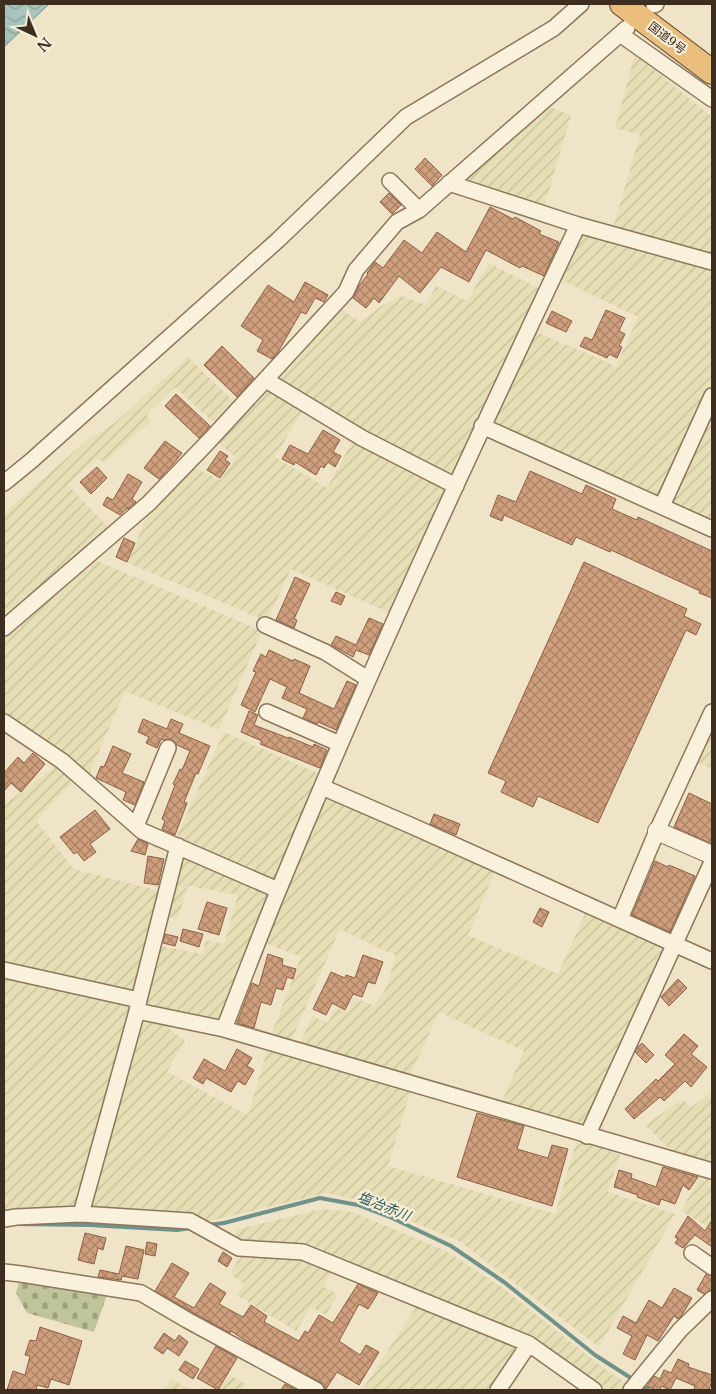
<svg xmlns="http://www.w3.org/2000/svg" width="716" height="1394" font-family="'Libre Baskerville','Noto Sans JP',serif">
<defs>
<pattern id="farmland-furrows" width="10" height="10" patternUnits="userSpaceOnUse" patternTransform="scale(1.25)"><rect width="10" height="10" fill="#e6deb5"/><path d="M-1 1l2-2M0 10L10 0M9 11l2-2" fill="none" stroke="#c6bf9b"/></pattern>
<pattern id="cemetery-stones" width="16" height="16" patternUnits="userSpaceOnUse" patternTransform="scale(1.25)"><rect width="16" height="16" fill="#bfc49a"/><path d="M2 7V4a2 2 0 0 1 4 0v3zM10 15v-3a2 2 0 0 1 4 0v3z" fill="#9ca07d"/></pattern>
<pattern id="water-waves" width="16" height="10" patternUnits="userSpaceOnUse" patternTransform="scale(1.25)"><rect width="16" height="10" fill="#a9c4bc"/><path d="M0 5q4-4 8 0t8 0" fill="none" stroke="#8ba098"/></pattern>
<pattern id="building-cross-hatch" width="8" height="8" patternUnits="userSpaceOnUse" patternTransform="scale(1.25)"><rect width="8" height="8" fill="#cf9f7d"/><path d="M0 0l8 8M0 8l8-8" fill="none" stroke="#a98266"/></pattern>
</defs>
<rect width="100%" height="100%" fill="#f0e4c8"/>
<path fill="url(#farmland-furrows)" d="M635 54 712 117V254L613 228 640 135 615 128Z
M544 105 571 115 544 208 468 184 466 174Z
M579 234 712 271V383L660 499 488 424 532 330 616 366 638 317 558 278Z
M489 263 540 289 454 474 446 475 357 430 272 378 339 308 360 322 383 305 400 296 406 297 426 305 436 286 467 301Z
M188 357 233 401 213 422 175 387 147 414 150 422 105 462 96 459 68 485 108 527 4 617V513L86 441 113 424Z
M266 386 303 410 275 457 327 488 353 440 447 487 390 613 291 569 267 621 128 563 149 511 192 467 221 480 236 457 215 441Z
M712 409V524L669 504Z
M93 559 262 631 219 730 125 691 88 777 4 717V636Z
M712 725V769L696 762Z
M224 732 319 774 275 882 176 838Z
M57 765 74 781 36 821 74 869 159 891 133 993 4 965V805Z
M324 791 496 869 468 935 558 974 586 911 666 946 583 1129 501 1103 524 1051 439 1012 410 1076 300 1044 312 1016 328 1023 335 1008 348 1012 353 998 374 1005 385 990 396 956 340 929 291 1041 271 1035 301 957 263 942Z
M182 854 271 892 220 1022 144 1004 157 945 202 954 206 940 224 944 238 895 188 886 178 918 165 916Z
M4 976 132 1005 76 1209 4 1212Z
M139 1016 168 1022 171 1031 185 1040 167 1072 248 1115 268 1047 411 1090 388 1166 555 1214 577 1139 620 1155 608 1192 675 1214 599 1347 459 1241 366 1202 327 1193 205 1222 90 1209Z
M712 1091V1164L673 1153 645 1125 683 1099 691 1108Z
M702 1174 712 1177V1229L681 1211Z
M322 1209 353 1212 448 1252 504 1289 593 1360 628 1385 625 1390H602L531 1340 306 1248 238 1244 235 1230Z
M241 1255 298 1257 332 1270 324 1287 338 1294 326 1315 311 1307 296 1331 237 1295 244 1284 230 1274Z
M418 1304 521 1347 493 1390H362Z
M230 1375 245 1384 242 1390H218Z
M172 1379 190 1390H163Z"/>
<path fill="url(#cemetery-stones)" d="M20 1279 108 1292 94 1332 27 1313 16 1293Z"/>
<path fill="url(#water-waves)" stroke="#6f938a" d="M4 4H49L4 47Z"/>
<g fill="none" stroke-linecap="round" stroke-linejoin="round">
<path stroke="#6f938a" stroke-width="4" d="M16 1224 90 1225 177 1230 191 1228
M208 1225 224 1223 320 1198 358 1205 392 1218 451 1246 504 1282 595 1355 634 1380
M640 1384 649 1390"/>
</g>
<path fill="url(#building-cross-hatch)" stroke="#8d5f41" d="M425 158 442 175 432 186 415 169Z
M389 193 401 205 392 214 380 202Z
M490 207 513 219 515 217 541 231 539 234 559 242 544 276 522 266 520 268 486 250 469 282 441 267 420 293 399 276 379 303 374 298 366 308 353 298 359 286 368 274 367 273 375 262 383 268 404 240 422 253 437 232 466 252Z
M305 282 328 295 324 302 315 298 306 314 301 312 278 352 272 359 257 351 263 340 241 326 268 285 294 302Z
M606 310 625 318 619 331 625 334 619 346 622 347 617 358 609 354 607 358 580 346 585 337 592 340Z
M552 311 572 321 566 332 546 323Z
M222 346 254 378 237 397 204 365Z
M176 394 210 426 199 438 165 406Z
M323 430 340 440 333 452 341 456 335 467 328 462 324 468 321 466 316 475 295 462 294 465 282 459 290 445 308 454Z
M165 441 182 453 173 464 159 479 144 468Z
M220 451 228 456 225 460 230 463 220 478 207 470Z
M97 467 107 478 91 494 80 482Z
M530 471 582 494 586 485 616 499 612 509 637 520 638 517 712 551V598L699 593 700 591 611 550 610 552 576 537 572 545 504 515 502 521 490 516 498 495 516 502Z
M128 474 142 482 132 499 136 502 128 509 127 508 120 515 103 505 107 497 113 500Z
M124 538 135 543 127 562 116 557Z
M584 562 687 609 684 616 701 624 696 635 686 630 598 823 538 796 533 807 501 792 506 781 488 773Z
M295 577 310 584 294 619 297 620 294 628 276 620Z
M336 592 345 596 341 605 331 601Z
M369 618 383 624 369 655 356 650 353 657 331 645 336 636 356 645Z
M269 650 293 661 294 659 310 666 299 693 334 709 347 681 356 685 336 730 318 722 317 724 303 718 307 709 282 698 287 687 270 679 255 712 241 705 256 672 253 671 261 654 266 657Z
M249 711 258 715 254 725 288 738 289 737 313 747 314 744 327 750 320 768 260 744 262 741 241 732Z
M143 719 167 729 171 719 183 724 179 733 210 746 198 774 196 773 184 802 187 803 175 835 162 829 165 821 162 819 175 785 173 784 180 769 182 770 190 751 177 745 175 742 171 739 164 740 161 739 157 748 146 743 149 737 138 732Z
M113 746 131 754 122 773 144 782 135 805 123 800 126 792 96 778 101 766 104 767Z
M33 753 45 764 21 792 11 783 4 791V773L18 757 24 763Z
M689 793 712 804V844L674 827Z
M95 810 110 829 90 844 96 852 84 861 77 852 74 854 60 837Z
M434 814 460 824 456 835 430 824Z
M138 839 148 844 145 855 131 851Z
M148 856 164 859 158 885 144 883Z
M655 861 668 867 669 865 695 876 670 932 632 915Z
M207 902 227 908 219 935 198 929Z
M540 908 549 912 542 927 533 922Z
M183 929 203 934 199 947 180 941Z
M165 934 178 937 175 946 163 943Z
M268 954 283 959 282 965 296 969 293 979 287 977 283 990 276 988 271 1005 261 1002 254 1028 237 1023 252 983 259 986Z
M363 955 383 962 375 984 368 982 362 997 353 994 345 1010 332 1003 326 1015 313 1009 331 972 345 978 346 975 355 978Z
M678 979 687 988 669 1006 661 997Z
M684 1034 698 1046 691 1054 707 1067 691 1087 685 1081 664 1101 660 1097 634 1119 625 1109 656 1079 658 1081 675 1064 665 1055Z
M642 1043 654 1055 646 1063 635 1052 638 1047Z
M237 1049 252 1058 247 1066 254 1070 245 1085 238 1081 231 1092 206 1078 203 1084 193 1078 204 1059 225 1071Z
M477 1113 524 1126 517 1149 548 1158 552 1145 568 1149 552 1206 457 1177Z
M663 1167 698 1177 689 1190 683 1185 675 1204 661 1199 659 1205 637 1197 638 1195 614 1187 619 1170 632 1174 631 1178 656 1187Z
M688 1216 705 1231 712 1220V1247L695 1235 683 1248 675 1243 678 1239 675 1237Z
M85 1233 106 1238 103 1250 98 1248 94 1264 78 1260Z
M147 1242 157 1244 155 1256 145 1254Z
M126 1246 144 1250 138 1279 122 1276 121 1280 98 1277 100 1270 119 1274Z
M223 1252 232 1258 227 1267 218 1261Z
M172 1263 189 1273 174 1297 194 1308 210 1283 226 1293 219 1304 243 1317 251 1305 267 1316 264 1322 299 1341 305 1331 308 1333 319 1315 333 1323 358 1284 378 1293 368 1309 359 1304 339 1341 360 1355 366 1345 379 1352 359 1385 337 1372 326 1389 320 1382 252 1345 231 1331 230 1333 192 1312 155 1291Z
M706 1274 712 1276V1289L704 1294 697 1290Z
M674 1288 692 1298 682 1315 678 1319 674 1316 658 1341 647 1335 635 1360 623 1354 632 1336 617 1328 623 1316 636 1323 649 1300 662 1308Z
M40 1327 82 1341 69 1385 51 1379 48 1388 37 1385 36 1390H7L13 1371 25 1375 30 1356 25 1355 30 1340 36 1341Z
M164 1333 175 1341 179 1335 188 1342 179 1356 167 1348 163 1354 154 1348Z
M216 1346 237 1358 218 1390 197 1378Z
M678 1359 689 1364 688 1367 712 1375V1381L709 1390H694L695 1386 676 1378 670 1390 661 1386 660 1390H656L647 1386 654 1376 660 1379 664 1370 671 1373Z
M185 1361 199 1369 193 1379 179 1370Z
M285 1384 296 1390H281Z"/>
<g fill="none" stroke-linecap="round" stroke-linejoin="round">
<g stroke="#8d765c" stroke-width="18">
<path id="minor" d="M654 5 656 4
M620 34 712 99
M390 181 419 210
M449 183 578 225 712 262
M266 380 362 438 456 486
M482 426 712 529
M4 483 31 461 278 240 406 117 554 28 581 4
M662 506 712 396
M265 625 325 652 368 679
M4 628 149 503 209 441 346 292 356 270 397 222 419 210 627 28
M267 712 340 744
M4 722 62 761 142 831 278 890
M322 787 412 826 712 961
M136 826 168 748
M620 919 657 831 712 712
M4 970 139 1000 137 1011 224 1029 712 1171
M139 1000 178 846
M224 1029C242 982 260 935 279 889 371 665 474 444 578 225
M587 1136 712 862
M81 1214 137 1011
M4 1219 16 1217 81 1214 190 1221 239 1248 303 1252 529 1344 594 1390
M692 1253 712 1267
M4 1272 21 1274 141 1293 187 1320 316 1390
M498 1390 529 1344
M631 1390 680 1330 712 1299"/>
</g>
<g stroke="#8d765c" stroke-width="20">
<path id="tertiary" d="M657 831 712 855"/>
</g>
<g stroke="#5b4430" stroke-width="26">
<path id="trunk" d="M622 4 712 72"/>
</g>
<use href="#minor" stroke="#faf1dc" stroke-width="15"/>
<use href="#tertiary" stroke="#faf1dc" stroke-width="18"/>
<use href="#trunk" stroke="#eabe7c" stroke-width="24"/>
</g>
<g text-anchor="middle" stroke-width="4.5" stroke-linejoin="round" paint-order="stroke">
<g font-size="12" fill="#3d2e20" stroke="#f7eed8">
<text transform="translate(667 38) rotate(37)" y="4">国道9号</text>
</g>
<g font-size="14" font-style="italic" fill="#2f5d5a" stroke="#f7eed8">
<text transform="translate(384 1206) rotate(22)" y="5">塩冶赤川</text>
</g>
</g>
<rect width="716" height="1394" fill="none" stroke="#3d2e20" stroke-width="10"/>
<g transform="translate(35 35) rotate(136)" stroke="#f7eed8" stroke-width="4" paint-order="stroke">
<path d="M0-4L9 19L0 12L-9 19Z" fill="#3d2e20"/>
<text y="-8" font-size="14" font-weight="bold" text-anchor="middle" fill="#3d2e20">N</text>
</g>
</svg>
